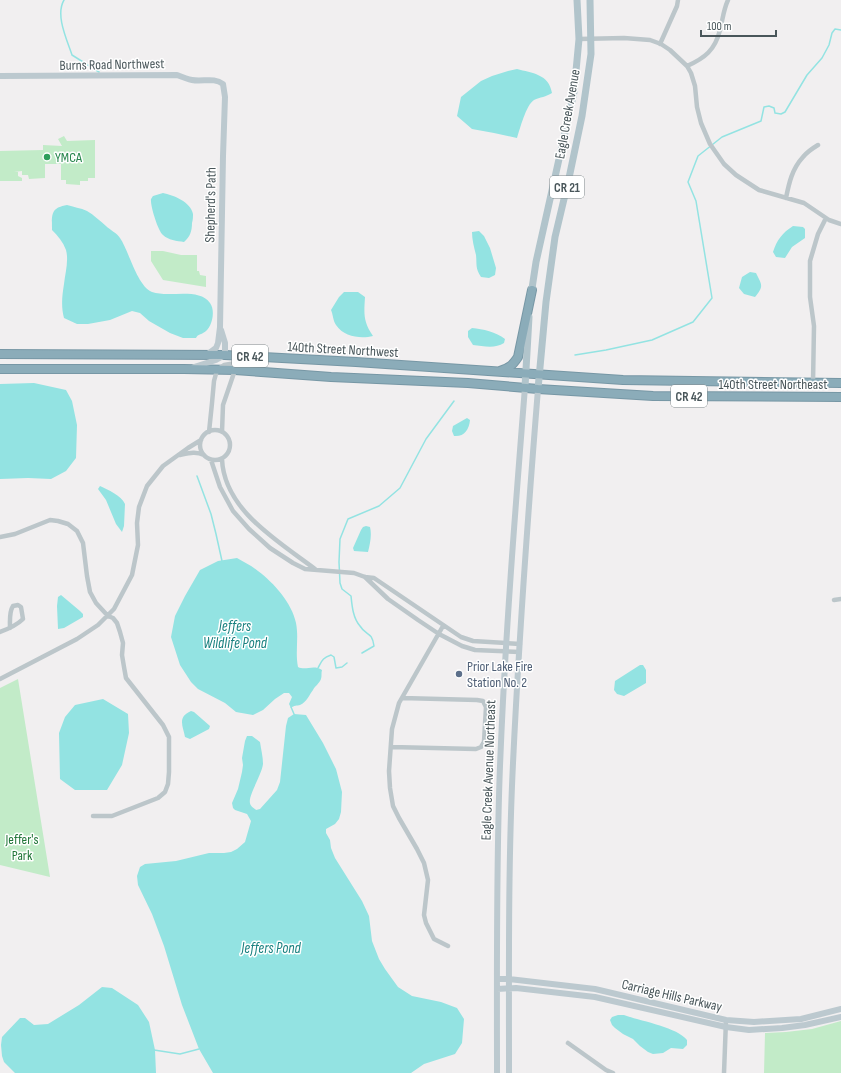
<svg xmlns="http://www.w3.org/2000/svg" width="841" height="1073" font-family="'Sofia Sans Condensed',sans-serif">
<rect width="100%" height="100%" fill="#f1eff0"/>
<path fill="#c2ebc8" d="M64 136 67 141 95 140V178H88V181H80V185L66 184V180H61V164H45V178L29 179 28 175H22V171L14 172H18V176L22 178V181H0V151L43 150V145L62 146 58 139Z
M151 251H163L181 255H197V271H199L200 275 206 276V287L163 280 151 261Z
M18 679 50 877 0 865V688Z
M841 1021V1073H764L765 1033 786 1032 812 1029Z"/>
<path fill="#93e3e2" d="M517 69C532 73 549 74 552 93 546 97 540 97 534 100 526 105 520 129 517 138L494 133 472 129 457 116 461 97 481 81 492 76 508 71Z
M163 193C173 195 191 202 193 214 193 216 193 220 192 223 192 231 190 237 184 242 177 241 168 240 163 235 158 231 150 205 151 199 152 198 152 197 153 196Z
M67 205C73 207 81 208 87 211 94 215 100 221 106 226 110 230 117 233 120 238 129 251 137 286 152 292 169 298 199 287 210 303 216 311 212 329 203 333 200 335 198 334 196 338H183L170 333 149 321 140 313 132 311 110 320 88 324H77L64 318C61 307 62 296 64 284 65 274 69 261 66 250 63 242 58 236 52 230 52 215 50 208 67 205Z
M793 226 803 227 805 229V238L792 247 785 258 776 257 773 252C777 240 782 233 793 226Z
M479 231 484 236 490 248 496 268 495 275 489 278 481 277C475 268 477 264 476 255 474 247 472 240 472 232Z
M750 272 756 273C762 285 764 286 755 297L744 294 739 288 742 277Z
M344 292H358L365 297C364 314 363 321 373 336 361 339 344 337 336 325 333 321 333 314 331 310L339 297Z
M472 328C483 329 496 332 505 339L504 343C495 349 483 346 473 345L468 337V331Z
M34 383 66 390 72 401 77 425 76 458 66 471 51 479 28 478 0 479V384Z
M467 418 470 420C469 430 464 437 454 436L452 431 453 426Z
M100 486C108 490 121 495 125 504L124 526 122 532 116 524 106 500 98 489Z
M366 526 370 527C372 535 370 544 368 552L354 551 353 548 361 530 363 527Z
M237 558C244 562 252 566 258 571 274 583 292 603 296 623 299 638 295 652 298 667 306 671 313 664 322 670 321 673 322 676 321 679 319 684 315 686 313 690 309 695 307 702 300 705 297 706 294 705 291 708L289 704 292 697 289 693H284L275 699 263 710 253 715 236 712 225 703 198 689 191 682 180 665 171 637 175 616 185 596 200 570 218 561Z
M61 595 80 611 83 614V617L64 628 58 629 57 606 58 597Z
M640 665H643L646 670V683L624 696 617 694 614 690 615 681Z
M103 699 128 714 129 733 122 765 107 790H75L60 779 59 733 65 717 75 705Z
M191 711 194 712 210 726 209 729 190 739 185 737C183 726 177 717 191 711Z
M294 714 306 715 323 743 336 769 342 792 341 812 339 819 335 824 326 829V833L330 840 331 848 335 858 362 901 369 916 372 941 379 959 385 969 398 987 412 996 441 1002 457 1008 464 1019 462 1043 455 1054 424 1064 411 1073H213L199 1049 182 1005 164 946 152 914 138 885 137 876 140 867 145 864 176 861 209 853H224L231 852 237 849 245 842 251 821 247 814 235 810 233 808 232 803 238 789 242 772 243 765 242 758 245 741 247 736H252L260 742C261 749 263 757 263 764 262 774 248 796 250 803 250 806 254 808 256 810L260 809 277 790 280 782 286 726 288 718Z
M102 987 112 988 138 1005 149 1022 155 1050 156 1073H15L4 1062 2 1056 1 1045 2 1037 20 1018H25L34 1025 48 1024 79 1005Z
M618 1015H624C640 1021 677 1027 687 1040V1045L683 1049 671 1048 663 1053 653 1054 648 1052 640 1046 633 1039 623 1034 615 1028 612 1025 610 1020 612 1017Z"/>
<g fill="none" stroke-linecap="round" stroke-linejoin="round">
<path stroke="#93e3e2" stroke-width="1.5" d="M64 0C55 15 67 40 72 55L99 72
M575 355 606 350 652 340 693 322 712 298 696 201 688 182 698 156 722 137 761 121 764 107 769 106 774 108 775 113 781 114 785 112 807 75 822 58 829 45 832 33 835 29 841 30
M197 476 211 514 216 534 222 561
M362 653 374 646C372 631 366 636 360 626 353 618 352 606 351 596L342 589 340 583 339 562 340 539 348 519 379 506 400 488 426 439 454 401
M318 668C322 661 322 658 331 655L334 657 336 668 342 667 347 663
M291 707 294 714
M154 1050 180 1054 199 1049"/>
<g stroke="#7797a5" stroke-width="10">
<path id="highway" d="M0 354 225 355 356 362 623 380 841 383
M0 369H184L235 370 331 377 468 383 538 389 653 396 841 397
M500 371C510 367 512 366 518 357L532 290"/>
</g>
<path stroke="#bcc6ca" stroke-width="4.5" d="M579 39 624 38 650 40 661 44 670 50 687 66 691 73 695 86 697 107 701 123 710 144 724 164 736 175 759 190 804 203 829 220 841 224
M660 44 677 6 678 0
M687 66C705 58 715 50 720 30 723 19 723 11 728 0
M786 198C789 183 792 169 803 157 807 152 813 148 818 145
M813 383 814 326 810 297V261L818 234 826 218
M200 445a15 15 0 1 1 30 0a15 15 0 1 1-30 0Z
M209 432 212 403 214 381 217 370 224 365 259 359
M222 432 223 405 235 370
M180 455C189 453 196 451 204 455
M222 459C224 510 278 541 315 569
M211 460 220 487 233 511 249 529 270 548 293 563 305 569 354 573 365 577 374 578 461 637 473 641 520 644
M0 537 15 534 50 520 58 521 68 524 77 531 83 543 87 576 90 592 96 603 108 616 113 618 117 623 120 632 123 643 122 655 124 667 126 678 163 725 169 737V772L168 784 165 792 158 798 112 816H93
M365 577 388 599 418 620 439 634 462 646 475 650 519 652
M834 600 841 599
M443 626 399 703 392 729 389 771 390 788 393 806 399 818 417 849 424 863 428 880 424 915 426 923 434 939 448 946
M0 632C8 629 16 626 23 619L21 607 18 605 13 606C9 612 10 620 10 628
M0 679 77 639 98 625 114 609 132 575 138 545 137 523 139 507 147 486 163 466 188 448 201 440
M391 747 476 749 481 747 484 742 486 707 483 701 477 700 402 698
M568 1043 606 1070 613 1073
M724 1073 726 1020"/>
<path stroke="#bcc9cf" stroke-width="6" d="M0 76 177 75C182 77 187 79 192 80 203 82 214 77 223 84L225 97 223 156 220 327 218 343 216 348 208 354
M194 367 216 360 225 355V343L221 330
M497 979H509L595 989 726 1020 754 1022 801 1019 841 1009
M497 989 516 988 595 997 726 1027 749 1030 782 1028 805 1025 841 1017
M497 1073C497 971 496 868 500 766 505 639 515 513 525 387
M509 1073C509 970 508 866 513 763 519 638 528 513 538 389"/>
<path stroke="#b1c4cb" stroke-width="7" d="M531 295 536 262 574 92 579 39 577 0
M525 387 529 317
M538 389 546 302 555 237 569 178 582 116 591 54 590 0"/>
<use href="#highway" stroke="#8bacb9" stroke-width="8"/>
</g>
<circle fill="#2e9e5b" stroke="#fff" stroke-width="1.5" cx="47" cy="157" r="4"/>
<circle fill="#5c6f8a" stroke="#fff" stroke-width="1.5" cx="459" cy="674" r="4"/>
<g text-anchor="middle" stroke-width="3" stroke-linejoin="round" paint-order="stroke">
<g fill="#fff" stroke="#80898c" stroke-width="1">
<rect x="550" y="176" width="34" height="22" rx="3"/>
<rect x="232" y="345" width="36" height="22" rx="3"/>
<rect x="671" y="385" width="36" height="22" rx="3"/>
</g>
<g font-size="13" font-weight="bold" fill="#49565a">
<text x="567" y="192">CR 21</text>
<text x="250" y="361">CR 42</text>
<text x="689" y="401">CR 42</text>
</g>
<g font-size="14" fill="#49565a" stroke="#fff">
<text transform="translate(112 64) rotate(-1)" y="5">Burns Road Northwest</text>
<text transform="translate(567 114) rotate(-80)" y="5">Eagle Creek Avenue</text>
<text transform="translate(210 205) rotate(-89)" y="5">Shepherd's Path</text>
<text transform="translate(343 349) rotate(3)" y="5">140th Street Northwest</text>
<text x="773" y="389">140th Street Northeast</text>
<text transform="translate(488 770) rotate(-88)" y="5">Eagle Creek Avenue Northeast</text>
<text transform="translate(672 995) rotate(13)" y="5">Carriage Hills Parkway</text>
</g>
<g font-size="14" fill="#27864d" stroke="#fff" text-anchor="start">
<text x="55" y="162">YMCA</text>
</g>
<g font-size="14" fill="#4e5e75" stroke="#fff" text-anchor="start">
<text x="467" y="671">Prior Lake Fire<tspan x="467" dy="16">Station No. 2</tspan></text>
</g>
<g font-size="14" fill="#207538" stroke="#fff">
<text x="22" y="844">Jeffer's<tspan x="22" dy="16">Park</tspan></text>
</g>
<g font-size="15" font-style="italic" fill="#18807f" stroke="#fff">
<text x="235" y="631">Jeffers<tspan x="235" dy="17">Wildlife Pond</tspan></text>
<text x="271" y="953">Jeffers Pond</text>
</g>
</g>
<path d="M701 30v6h75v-6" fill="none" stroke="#49565a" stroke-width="2"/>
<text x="707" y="30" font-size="12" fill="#49565a" stroke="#ffffff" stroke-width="3" paint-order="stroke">100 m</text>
</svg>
